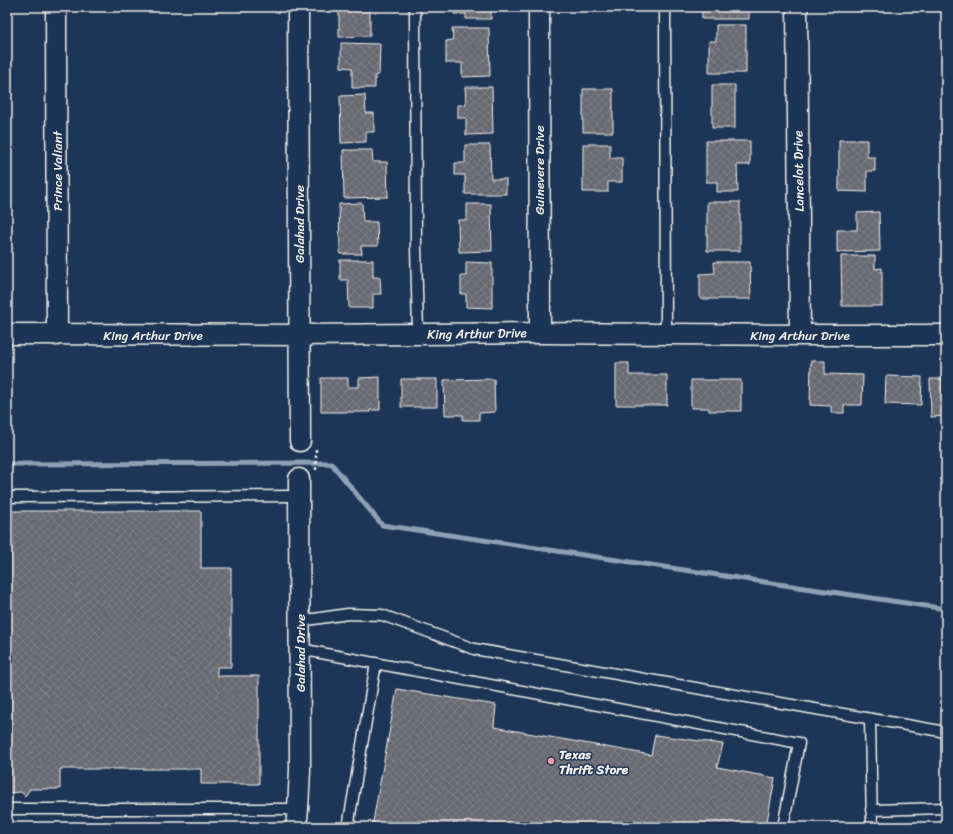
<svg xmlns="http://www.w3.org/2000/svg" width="953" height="834" font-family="Sriracha,sans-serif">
<defs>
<pattern id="building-cross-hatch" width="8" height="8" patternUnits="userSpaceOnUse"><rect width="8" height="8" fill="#686972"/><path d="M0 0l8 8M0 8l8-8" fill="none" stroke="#7e7f86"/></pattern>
</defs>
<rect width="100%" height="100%" fill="#1d3557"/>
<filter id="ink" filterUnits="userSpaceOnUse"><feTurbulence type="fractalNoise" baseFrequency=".025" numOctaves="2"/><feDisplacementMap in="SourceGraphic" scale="8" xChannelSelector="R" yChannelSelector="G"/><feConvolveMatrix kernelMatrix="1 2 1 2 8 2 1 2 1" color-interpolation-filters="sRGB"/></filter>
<g filter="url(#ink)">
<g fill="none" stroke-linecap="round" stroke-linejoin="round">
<path stroke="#8da1b3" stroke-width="5" d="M9 464 331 463 382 525 946 609"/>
</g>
<path fill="url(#building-cross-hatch)" stroke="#f4f1e8" d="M339 7 370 8V36L339 37Z
M454 7H491V19H466V14H454Z
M702 7H749V19H702Z
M716 25H746V73H709V41H716Z
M452 28H489L490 76 462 77V63H446V41L453 40Z
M341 43 380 44 379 75H375V88H352V68L341 67Z
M712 85H735V128H712Z
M465 87H492L493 134 466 135V118H458V105H466Z
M583 89H613V132H583Z
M365 95 366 113H374V132H366V142L341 143 340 96Z
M839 140H867V157H875V171H867V192L839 191Z
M706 141H750V165H737L738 192H717V182H706Z
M583 144H610V158H622V182H608V192H583Z
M465 145H490L491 179H506V194H465V175H455V163H465Z
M343 150H372L373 162H387L388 197 344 198Z
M707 202H740V251H707Z
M362 203 363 222H377L378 246H361L362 254H340L339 204Z
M467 204H491L492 251 459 252 458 220H467Z
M879 212 880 251 837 252V230H857V213Z
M841 256H875V269L882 268V306H842Z
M340 260H373V277H380L381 294H373V308H349L348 280H340Z
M466 262 492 263V308L466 307V294H461V276H466Z
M714 262H750L751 299H700V274L715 273Z
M811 361H825V374L863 375 862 405H844V413H831V406L810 405Z
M616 363H629V375H667V405H616Z
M886 376 922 377 921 405 885 404Z
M380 377V410H370V412H321V378H348V387H359V378Z
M401 379H437V407H401Z
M494 379 495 412 479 413V420H463V415H445L444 380Z
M930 379H946V416L931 417Z
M691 380H741V411H709V408H691Z
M7 511H201V568H231V667H217V676H259V784H201V769H60V789H30L25 796 21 792 7 793Z
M397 689 496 705 494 727 651 755 655 735 723 744 717 767 775 778 766 827H372Z"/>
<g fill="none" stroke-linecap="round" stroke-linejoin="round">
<g stroke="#f4f1e8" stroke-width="13">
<path id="lane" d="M415 7 416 246 418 334
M665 7 666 334
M7 497 299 496
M300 621 348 614 382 615 426 631 474 649 946 732
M300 649 799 743 783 827
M870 719 872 827
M7 809H298
M871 810 946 808
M348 827 376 663"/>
</g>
<g stroke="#f4f1e8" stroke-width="23">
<path id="street" d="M56 7 57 335
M298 7 300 441
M539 7 540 333
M797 7 800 335
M7 334 299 335 540 333 800 335H946
M296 827 298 809 300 770 299 479"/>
</g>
<path stroke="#f4f1e8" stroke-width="2.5" stroke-dasharray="3 3" stroke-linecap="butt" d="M316 449V472"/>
<use href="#lane" stroke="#1d3557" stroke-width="10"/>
<use href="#street" stroke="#1d3557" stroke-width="20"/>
</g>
</g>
<circle fill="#ff9aa2" stroke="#1d3557" stroke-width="1.5" cx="551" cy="761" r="4"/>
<g text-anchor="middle" stroke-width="3" stroke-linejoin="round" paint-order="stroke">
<g font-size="13" fill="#f4f1e8" stroke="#1d3557">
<text transform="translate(539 170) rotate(-90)" y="5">Guinevere Drive</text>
<text transform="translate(57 171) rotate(-90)" y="5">Prince Valiant</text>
<text transform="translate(798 171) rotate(-91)" y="5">Lancelot Drive</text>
<text transform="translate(299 224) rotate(-90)" y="5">Galahad Drive</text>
<text transform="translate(477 333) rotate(-1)" y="5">King Arthur Drive</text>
<text x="153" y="340">King Arthur Drive</text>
<text x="800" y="340">King Arthur Drive</text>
<text transform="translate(300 653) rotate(-90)" y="5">Galahad Drive</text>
</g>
<g font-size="13" font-weight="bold" fill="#f4f1e8" stroke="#1d3557" text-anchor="start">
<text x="559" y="759">Texas<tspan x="559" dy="15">Thrift Store</tspan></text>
</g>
</g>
<rect width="953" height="834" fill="none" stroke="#1d3557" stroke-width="24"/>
<rect x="12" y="12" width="929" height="810" fill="none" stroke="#f4f1e8" stroke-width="1.5" filter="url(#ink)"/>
</svg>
